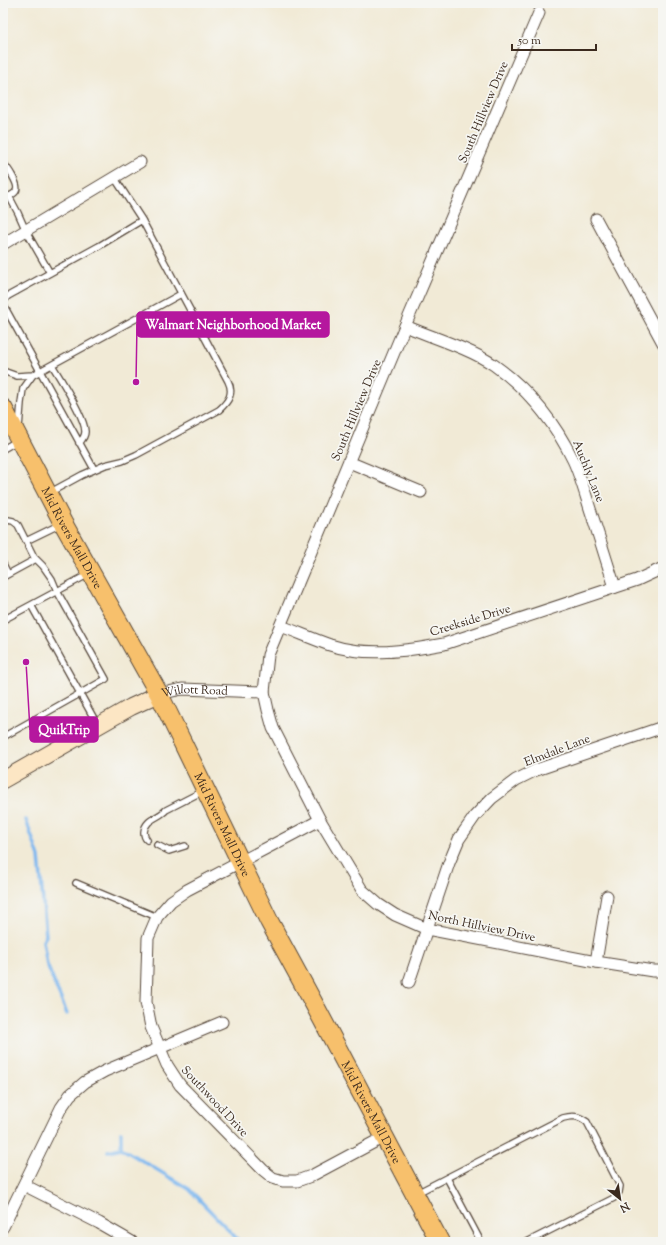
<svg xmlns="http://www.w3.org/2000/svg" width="666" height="1245" font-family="'Sorts Mill Goudy',serif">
<rect width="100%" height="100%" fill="#f6f6f2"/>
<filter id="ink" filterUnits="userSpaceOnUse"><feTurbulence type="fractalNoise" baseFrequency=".025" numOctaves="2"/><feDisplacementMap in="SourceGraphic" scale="8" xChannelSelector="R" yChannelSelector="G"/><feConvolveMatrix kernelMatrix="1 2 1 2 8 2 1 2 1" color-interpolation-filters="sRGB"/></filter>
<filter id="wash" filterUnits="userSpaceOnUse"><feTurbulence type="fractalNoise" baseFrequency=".012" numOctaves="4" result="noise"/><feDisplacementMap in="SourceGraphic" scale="16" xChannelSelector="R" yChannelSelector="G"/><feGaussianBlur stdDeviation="0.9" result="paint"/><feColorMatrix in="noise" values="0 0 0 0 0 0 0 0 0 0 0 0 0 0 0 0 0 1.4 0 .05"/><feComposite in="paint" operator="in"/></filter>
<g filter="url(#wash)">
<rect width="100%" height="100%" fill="#f1ead6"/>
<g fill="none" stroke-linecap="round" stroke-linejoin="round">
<path stroke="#7eb8ef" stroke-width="3.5" d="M26 820 39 857 46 936 43 941 47 965 67 1014
M121 1132V1148
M108 1151 121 1148 189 1189 240 1242"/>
</g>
</g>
<g filter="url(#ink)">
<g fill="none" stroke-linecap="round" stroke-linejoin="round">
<g stroke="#56473a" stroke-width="8">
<path id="service" d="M3 163C7 167 20 185 16 191 14 195 7 197 3 199
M9 196 18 213 26 231 50 273
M3 302 8 296 99 246 142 220
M3 304 94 469
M52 365C60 378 86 419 85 432 85 437 82 440 79 443
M3 371 17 376 33 375 181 294
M19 428 21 403 23 389 33 375
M3 449 17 441
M49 493 82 475 105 465 122 461 136 455 219 410C229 401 234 393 228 381L142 220 114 177
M3 523 8 520 13 521 18 525 34 557 43 566 52 579 57 591 106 679 3 737
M26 541 61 524
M3 564 8 574
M3 577 36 559
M31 605 97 724
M3 620 89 574
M147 840C145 838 144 836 144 832 145 819 159 818 166 810L203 791
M157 845 169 851 185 846
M76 883 157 917
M447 1178 481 1242
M417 1193 563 1118C573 1115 579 1116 587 1122L620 1186 619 1192 614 1198 527 1242"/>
</g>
<g stroke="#56473a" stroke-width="13">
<g id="minor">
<path d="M539 13 405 326 268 655 264 692 268 710 273 728 320 820 362 890 378 904 395 915 427 929 596 962 653 971H663"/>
<path d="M596 219 663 343"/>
<path d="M3 244 140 162"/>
<path d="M405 326C432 337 471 349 494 365 528 389 555 423 573 460 581 477 586 497 592 515 600 539 607 563 615 587"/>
<path d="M349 462 421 492"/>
<path d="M281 626C297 632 313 639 330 645 367 657 406 651 444 644L637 580 663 568"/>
<path id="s1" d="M159 694 182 689 264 692"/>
<path d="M320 820 187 890 171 901 157 917 148 938 146 1002 151 1027 167 1065 180 1085 263 1170 273 1178 283 1181H297L311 1176 384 1137"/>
<path d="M596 962 607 896"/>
<path d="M409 982 449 863 459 839 475 816 492 798 516 780 536 770 663 727"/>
<path d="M24 1185 99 1223 132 1242"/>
<path d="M3 1227 61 1108 70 1095 85 1082 105 1071 222 1022"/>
</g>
</g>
<g stroke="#56473a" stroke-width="18">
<path id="secondary" d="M3 780 131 707 159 694"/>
</g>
<g stroke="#56473a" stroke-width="20">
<g id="primary">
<path id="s2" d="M3 408 63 523 159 694 269 921 312 1000 440 1242"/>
</g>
</g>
<use href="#service" stroke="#fff" stroke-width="5.5"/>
<use href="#minor" stroke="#fff" stroke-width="11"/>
<use href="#secondary" stroke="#fce6c4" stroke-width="16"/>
<use href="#primary" stroke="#f7c06c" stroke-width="18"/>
</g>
</g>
<g text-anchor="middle" stroke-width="3.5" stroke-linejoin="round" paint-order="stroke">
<g font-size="12" fill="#3b2a1e" stroke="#f6f6f2">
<text transform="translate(483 112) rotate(-67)" y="4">South Hillview Drive</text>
<text transform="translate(356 410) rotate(-67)" y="4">South Hillview Drive</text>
<text transform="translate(589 471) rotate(68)" y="4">Auchly Lane</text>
<text dy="4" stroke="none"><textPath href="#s2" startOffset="147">Mid Rivers Mall Drive</textPath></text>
<text transform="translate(470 620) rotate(-17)" y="4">Creekside Drive</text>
<text dy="4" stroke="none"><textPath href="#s1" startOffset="36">Willott Road</textPath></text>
<text transform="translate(557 750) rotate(-21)" y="4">Elmdale Lane</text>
<text dy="4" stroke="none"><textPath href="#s2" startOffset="471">Mid Rivers Mall Drive</textPath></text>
<text transform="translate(482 926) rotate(12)" y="4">North Hillview Drive</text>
<text transform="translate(215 1101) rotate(47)" y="4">Southwood Drive</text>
<text dy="4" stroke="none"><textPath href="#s2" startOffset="795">Mid Rivers Mall Drive</textPath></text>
</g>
</g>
<path fill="none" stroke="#b5179e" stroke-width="1.5" d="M136 382L137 324M26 662L30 730"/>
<g fill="#b5179e" stroke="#f6f6f2" stroke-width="1.5">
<circle cx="136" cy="382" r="4"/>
<circle cx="26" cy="662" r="4"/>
</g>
<g fill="#b5179e" stroke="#b5179e" stroke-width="1.5">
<rect x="137" y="312" width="192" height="25" rx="4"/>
<rect x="30" y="717" width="68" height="25" rx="4"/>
</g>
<g font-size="13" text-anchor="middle" font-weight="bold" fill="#fff">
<text x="233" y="329">Walmart Neighborhood Market</text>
<text x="64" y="734">QuikTrip</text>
</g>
<rect width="666" height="1245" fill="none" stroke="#f6f6f2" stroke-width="16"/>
<g transform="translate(620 1199) rotate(150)" stroke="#f6f6f2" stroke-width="3" paint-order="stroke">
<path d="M0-3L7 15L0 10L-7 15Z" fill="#3b2a1e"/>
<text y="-6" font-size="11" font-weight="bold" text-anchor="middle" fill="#3b2a1e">N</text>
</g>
<path d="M512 44v6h84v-6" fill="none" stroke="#3b2a1e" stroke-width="2"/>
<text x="518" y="44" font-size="12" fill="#3b2a1e" stroke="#f6f6f2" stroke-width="3" paint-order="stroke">50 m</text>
</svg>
